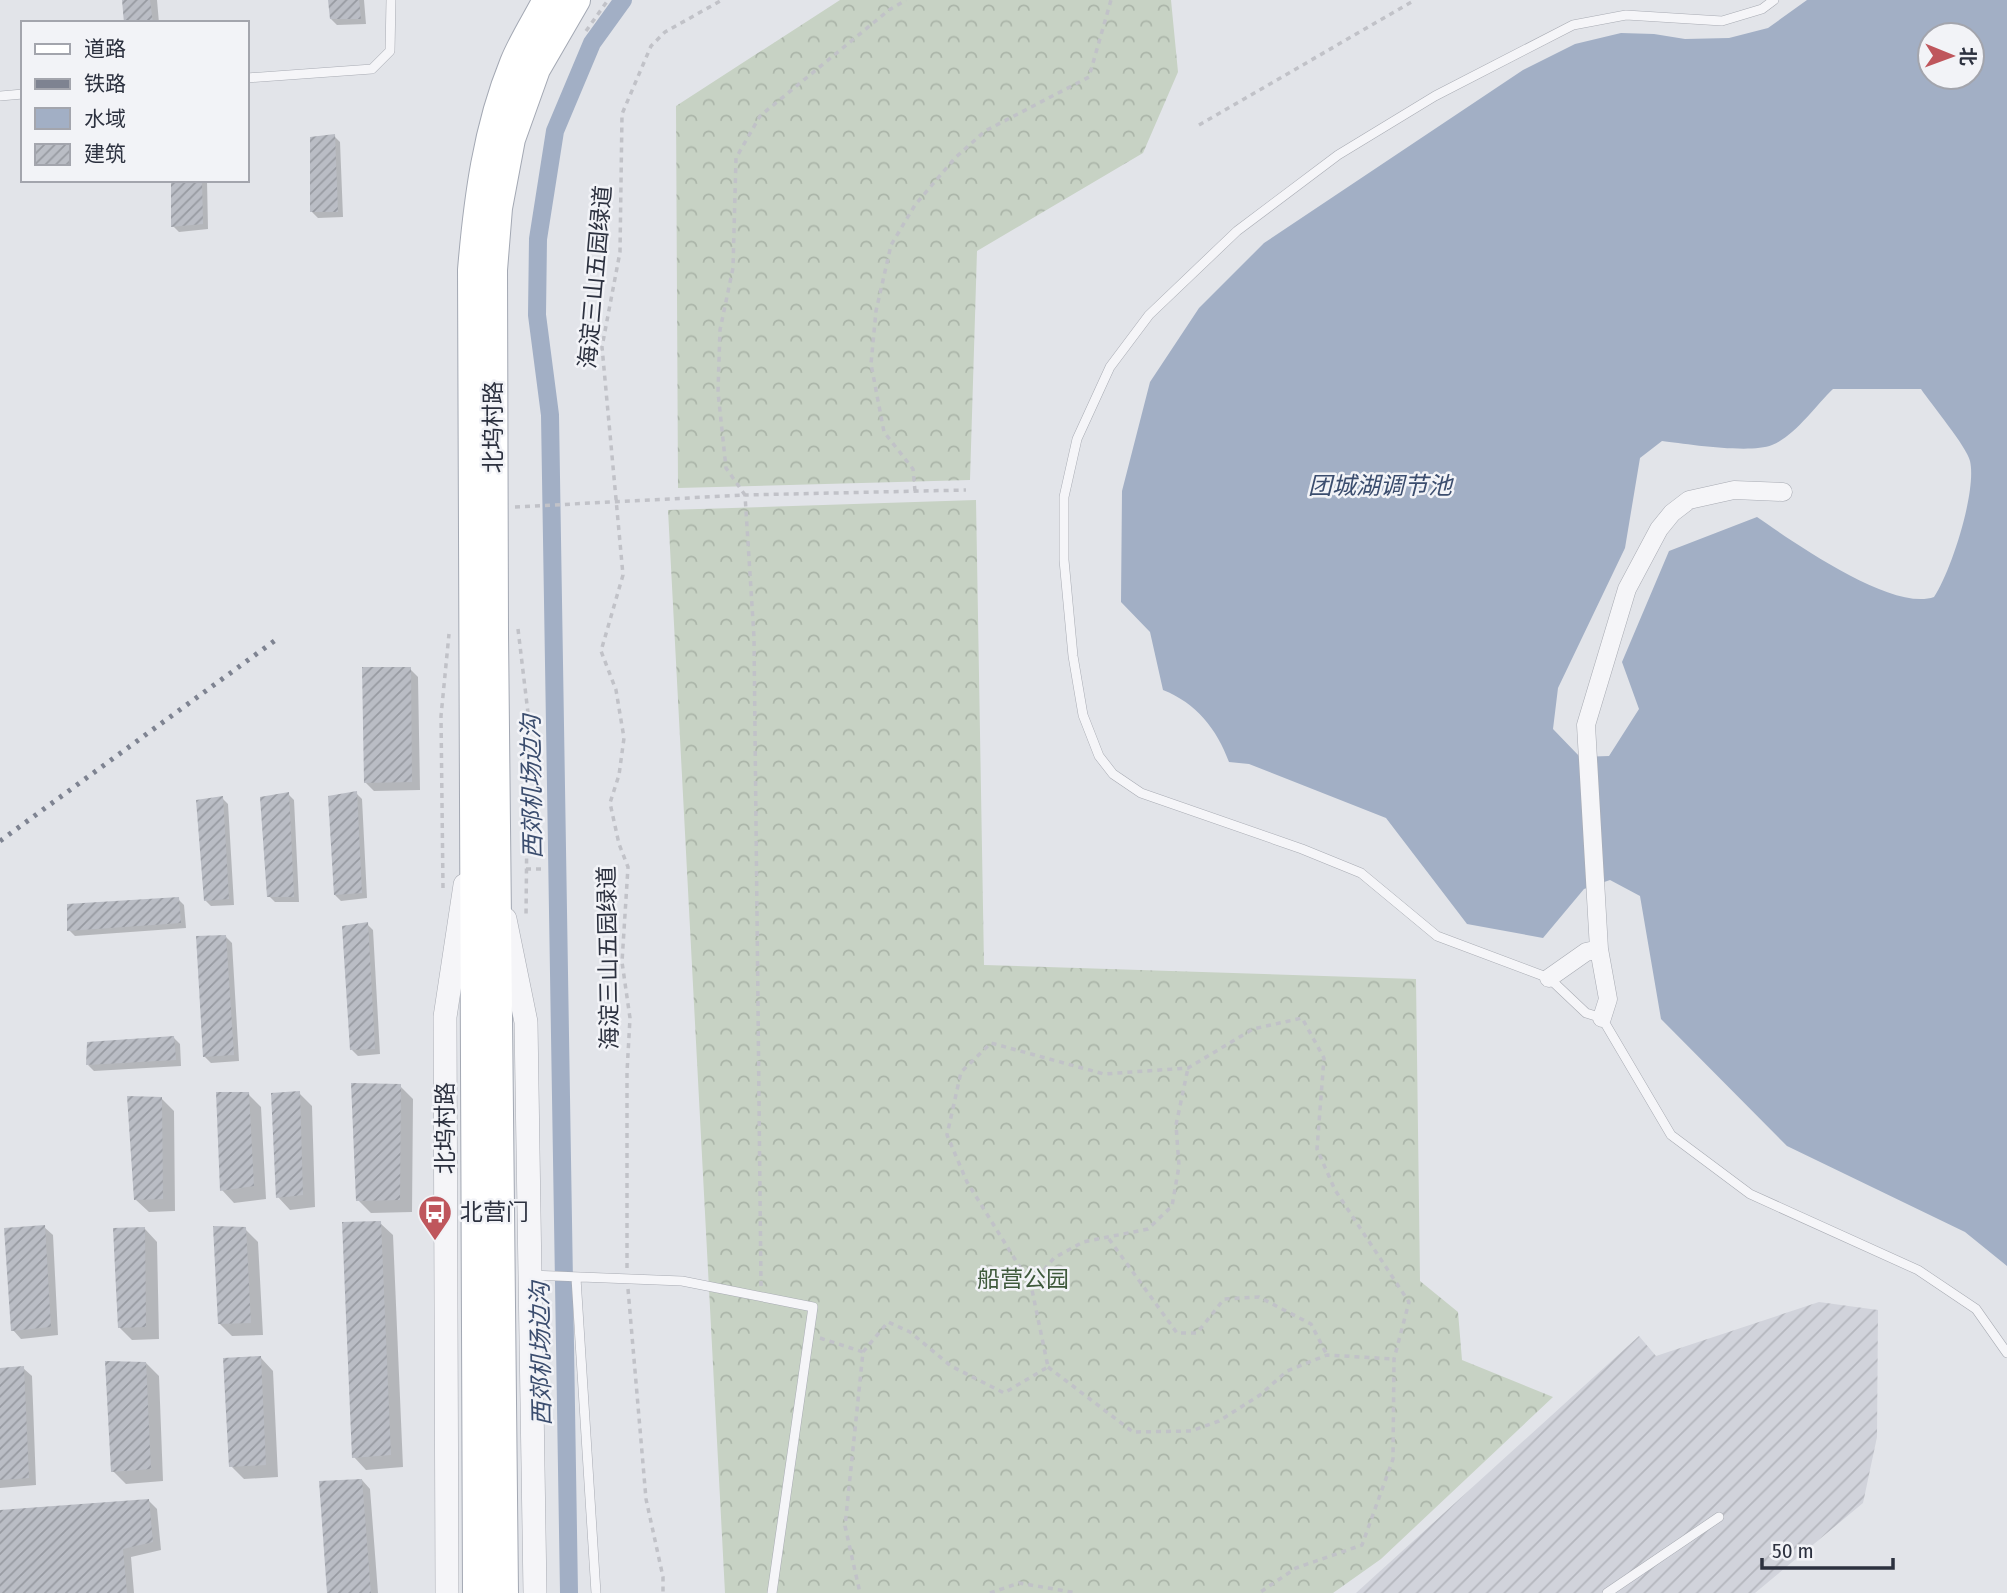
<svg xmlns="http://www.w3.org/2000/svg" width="2007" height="1593" font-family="'Fira Sans Condensed','Noto Sans SC',sans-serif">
<defs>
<pattern id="industrial-furrows" width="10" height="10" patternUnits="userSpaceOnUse" patternTransform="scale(1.75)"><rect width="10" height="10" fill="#d1d3db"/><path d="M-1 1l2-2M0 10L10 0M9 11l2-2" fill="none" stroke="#b4b6bd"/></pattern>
<pattern id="forest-crowns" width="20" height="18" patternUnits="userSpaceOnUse" patternTransform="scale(1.75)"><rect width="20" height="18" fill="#c7d2c4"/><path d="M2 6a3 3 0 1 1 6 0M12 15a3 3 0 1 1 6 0" fill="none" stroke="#abb5a9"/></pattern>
<pattern id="building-hatch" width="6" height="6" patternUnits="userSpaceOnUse" patternTransform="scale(1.75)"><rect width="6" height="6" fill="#babdc5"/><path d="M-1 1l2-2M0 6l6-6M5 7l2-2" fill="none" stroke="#979aa1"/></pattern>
</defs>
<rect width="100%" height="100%" fill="#e2e4e9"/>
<path fill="url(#industrial-furrows)" d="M1819 1302 1878 1310 1877 1437 1863 1503 1755 1593H1356L1639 1336 1656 1356Z"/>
<path fill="url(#forest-crowns)" d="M840 0H1171L1178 72 1143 153 977 251 970 480 678 488 676 106Z
M976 500 984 965 1416 979 1420 1281 1458 1312 1462 1360 1553 1397 1381 1559 1333 1593H725L668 510Z"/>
<path fill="#a2afc5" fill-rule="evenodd" d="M1807 0H2007V1266L1965 1232 1787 1146 1661 1019 1640 896 1610 880 1584 889 1543 938 1467 924 1386 818 1249 764 1229 762C1217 729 1196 703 1163 690L1150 632 1121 602 1122 491 1150 382 1199 308 1264 243 1523 70 1575 44 1621 33 1654 34 1685 39 1729 38 1768 28ZM1930 35H1972V77H1930ZM1833 389H1921C1931 404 1967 447 1970 461 1977 491 1951 572 1934 597 1892 612 1792 541 1757 517L1669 551 1622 662 1639 709 1609 756 1580 757 1553 729 1558 688 1625 548 1640 458 1662 441C1687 444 1750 454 1772 445 1795 436 1815 406 1833 389Z"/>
<path fill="#0003" d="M124 0H157L159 23H126Z
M330 0H364L366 24 337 25 331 19Z
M334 136 340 142 343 217 318 218 312 212Z
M173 180H207L208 229 179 232 173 226Z
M410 669 418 677 420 790 374 791 365 782Z
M356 793 362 799 367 898 341 901 335 895Z
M288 794 294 800 299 902H275L269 896Z
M222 798 228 804 234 905 211 906 205 900Z
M178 899 184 905 186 928 75 936 69 930Z
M367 924 373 930 380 1054 358 1056 352 1050Z
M226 937 232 943 239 1061 211 1063 205 1057Z
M174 1038 180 1044 181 1066 94 1071 88 1065Z
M400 1086 413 1099 412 1212 371 1213 358 1200Z
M299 1093 312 1106 315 1207 290 1210 278 1197Z
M248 1094 261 1107 266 1199 234 1203 222 1190Z
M161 1098 174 1111 175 1211 149 1212 136 1200Z
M380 1223 393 1235 403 1467 366 1470 354 1457Z
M44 1227 53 1235 58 1335 21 1339 13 1330Z
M145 1229 157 1242 159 1339 132 1340 119 1327Z
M245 1229 258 1242 263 1335 232 1336 219 1323Z
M261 1358 273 1371 278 1477 244 1479 231 1466Z
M146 1363 159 1376 163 1481 126 1484 113 1471Z
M23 1368 32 1376 36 1485 0 1488V1370Z
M362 1480 370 1489 378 1593H329Z
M149 1501 157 1509 161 1550 131 1557 134 1593H0V1511Z"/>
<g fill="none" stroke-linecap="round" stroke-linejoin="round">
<path stroke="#a2afc5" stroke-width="18" d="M569 1593 550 415 537 315 538 239 555 131 592 43 623 0"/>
</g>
<path fill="url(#building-hatch)" d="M122 0H150L153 23H124Z
M328 0H359L361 19H330Z
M335 134 338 212H310V137Z
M171 180H202L203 224 171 227Z
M362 667H411L412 782 364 783Z
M357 791 362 893 334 895 328 796Z
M289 792 294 897H267L260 797Z
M223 796 229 899 204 901 196 800Z
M179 897 181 923 67 931V904Z
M368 922 375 1049 350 1050 342 926Z
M226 935 234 1055 203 1057 196 936Z
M174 1036 176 1060 86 1065 87 1042Z
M351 1083 401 1084 400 1200 356 1201Z
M300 1091 303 1195 276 1198 271 1093Z
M216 1092H249L254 1186 220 1191Z
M127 1096 162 1097 163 1199 134 1200Z
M381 1221 391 1455 352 1458 342 1222Z
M45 1225 51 1327 11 1331 4 1228Z
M213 1226 246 1227 251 1323 218 1324Z
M145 1227 146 1327 118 1328 113 1228Z
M261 1356 266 1465 229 1467 223 1358Z
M105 1361 146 1362 151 1469 111 1472Z
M24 1366 29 1478 0 1480V1368Z
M362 1479 371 1593H327L319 1481Z
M149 1499 153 1542 123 1549 127 1593H0V1510Z"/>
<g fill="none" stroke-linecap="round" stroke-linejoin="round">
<g stroke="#a8abb3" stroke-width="10">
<path id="service" d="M1774 0 1762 9 1722 21 1626 15 1573 25 1435 96 1338 155 1237 231 1149 315 1110 367 1077 439 1064 497V560L1073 656 1083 715 1099 756 1113 774 1141 793 1302 849 1361 873 1437 936 1549 978 1586 1013 1602 1018 1671 1135 1750 1194 1918 1270 1976 1309 2007 1353
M247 78 372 69 390 51 391 0
M0 96 23 94
M530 1275 682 1281 813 1307 772 1593
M576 1278 596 1593
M1607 1593 1719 1517"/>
</g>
<g stroke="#a8abb3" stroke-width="19">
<path id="minor" d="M1549 978 1586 952 1599 949
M1602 1018 1608 999 1599 949 1586 725 1627 589 1659 529 1672 513 1689 500 1734 490 1783 492"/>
</g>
<g stroke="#a8abb3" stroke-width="24">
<path id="tertiary" d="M505 919 526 1022 535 1593
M447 1593 445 1017 465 885"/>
</g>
<g stroke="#a3a8b3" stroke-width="30">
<path id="primary" d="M477 1593 472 270C478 199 487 129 514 63 523 41 536 21 547 0
M504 1593 494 634 493 270 498 208 511 139 536 69 576 0"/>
</g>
<path stroke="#c1c2c8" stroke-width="3.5" stroke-dasharray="5 5" stroke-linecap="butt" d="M586 31 608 0
M1199 125 1415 0
M915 491 913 469 884 432 871 364 876 311 891 245 915 205 955 158 985 131 1089 77 1111 0
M515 507 745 495 726 468 718 392 720 330 733 268 736 158 760 116 889 10 906 0
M518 629 528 713 526 918
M526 869H542
M443 888 441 716 449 634
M1109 1239 1177 1333H1197L1224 1299 1259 1297 1311 1324 1327 1355
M627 1268V1072L630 1018 622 962 628 867 619 844 610 803 619 775 624 738 616 690 601 651 623 575 602 347 620 252 622 114 651 46 665 32 722 0
M1031 1285 1054 1258 1083 1242 1148 1229 1172 1206 1179 1166 1176 1125 1188 1068
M761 1286 754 637 745 495 966 490
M628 1289 646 1499 663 1577V1593
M820 1338 863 1352 845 1526 860 1593
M863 1352 888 1322 910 1332 951 1366 1004 1393 1048 1367 1031 1285 967 1182 947 1135 961 1072 991 1043 1104 1074 1188 1068 1253 1029 1302 1018 1324 1058 1317 1149 1335 1190 1409 1302 1394 1359 1393 1459 1362 1545 1296 1568 1259 1593
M1048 1367 1133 1432 1191 1431 1219 1421 1260 1395 1287 1371 1327 1355 1394 1359
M990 1593 1019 1583 1077 1593"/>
<use href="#service" stroke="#f5f5f8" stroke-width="9"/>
<use href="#minor" stroke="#f5f5f8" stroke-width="18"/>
<use href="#tertiary" stroke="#f5f5f8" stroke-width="23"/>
<use href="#primary" stroke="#fff" stroke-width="28"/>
<path stroke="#7e8391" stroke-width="5" stroke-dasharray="3.5 7" stroke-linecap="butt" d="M0 841 277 639"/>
</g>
<defs>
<g id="bus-pin" transform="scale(1.75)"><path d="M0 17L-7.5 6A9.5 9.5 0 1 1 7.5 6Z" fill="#bf565c" stroke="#f2f3f7"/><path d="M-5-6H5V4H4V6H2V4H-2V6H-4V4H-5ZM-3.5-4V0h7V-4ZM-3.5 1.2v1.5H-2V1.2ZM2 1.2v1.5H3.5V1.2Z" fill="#fff"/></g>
</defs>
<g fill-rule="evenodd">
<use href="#bus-pin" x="435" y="1212"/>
</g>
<g text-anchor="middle" stroke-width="5" stroke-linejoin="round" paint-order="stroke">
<g font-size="23" fill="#2c313f" stroke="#f2f3f7">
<text transform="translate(595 277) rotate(-85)" y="8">海淀三山五园绿道</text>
<text transform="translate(493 427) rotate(-90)" y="8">北坞村路</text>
<text transform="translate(608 958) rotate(-91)" y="8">海淀三山五园绿道</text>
<text transform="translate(445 1128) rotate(-90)" y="8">北坞村路</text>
</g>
<g font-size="23" fill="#2c313f" stroke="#f2f3f7" text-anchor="start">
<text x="460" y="1220">北营门</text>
</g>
<g font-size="23" fill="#3e593b" stroke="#f2f3f7">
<text x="1023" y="1287">船营公园</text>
</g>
<g font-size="24" font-style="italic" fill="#3b4d6e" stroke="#f2f3f7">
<text x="1380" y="494">团城湖调节池</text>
<text transform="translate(532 787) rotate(-91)" y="8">西郊机场边沟</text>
<text transform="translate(541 1354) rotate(-91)" y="8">西郊机场边沟</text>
</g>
</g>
<rect x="21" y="21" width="228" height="161" fill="#f2f3f7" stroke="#a3a5ad" stroke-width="2"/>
<rect x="35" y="44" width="35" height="10" fill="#ffffff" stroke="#a3a5ad" stroke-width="2"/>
<text x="84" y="56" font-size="21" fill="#2c313f">道路</text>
<rect x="35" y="79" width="35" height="10" fill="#7e8391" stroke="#a3a5ad" stroke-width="2"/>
<text x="84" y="91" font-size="21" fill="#2c313f">铁路</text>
<rect x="35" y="108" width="35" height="21" fill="#a2afc5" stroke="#a3a5ad" stroke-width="2"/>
<text x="84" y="126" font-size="21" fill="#2c313f">水域</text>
<rect x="35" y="144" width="35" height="21" fill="url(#building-hatch)" stroke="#a3a5ad" stroke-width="2"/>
<text x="84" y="161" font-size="21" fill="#2c313f">建筑</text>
<g transform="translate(1951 56) rotate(91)"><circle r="33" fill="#f2f3f7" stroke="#a3a5ad" stroke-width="2"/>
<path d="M0-5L12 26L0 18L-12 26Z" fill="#bf565c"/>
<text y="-10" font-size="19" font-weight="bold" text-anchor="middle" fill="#2c313f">北</text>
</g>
<path d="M1762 1558v10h131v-10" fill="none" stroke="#2c313f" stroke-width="3.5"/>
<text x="1772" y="1558" font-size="21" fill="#2c313f" stroke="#f2f3f7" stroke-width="5" paint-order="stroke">50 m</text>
</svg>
